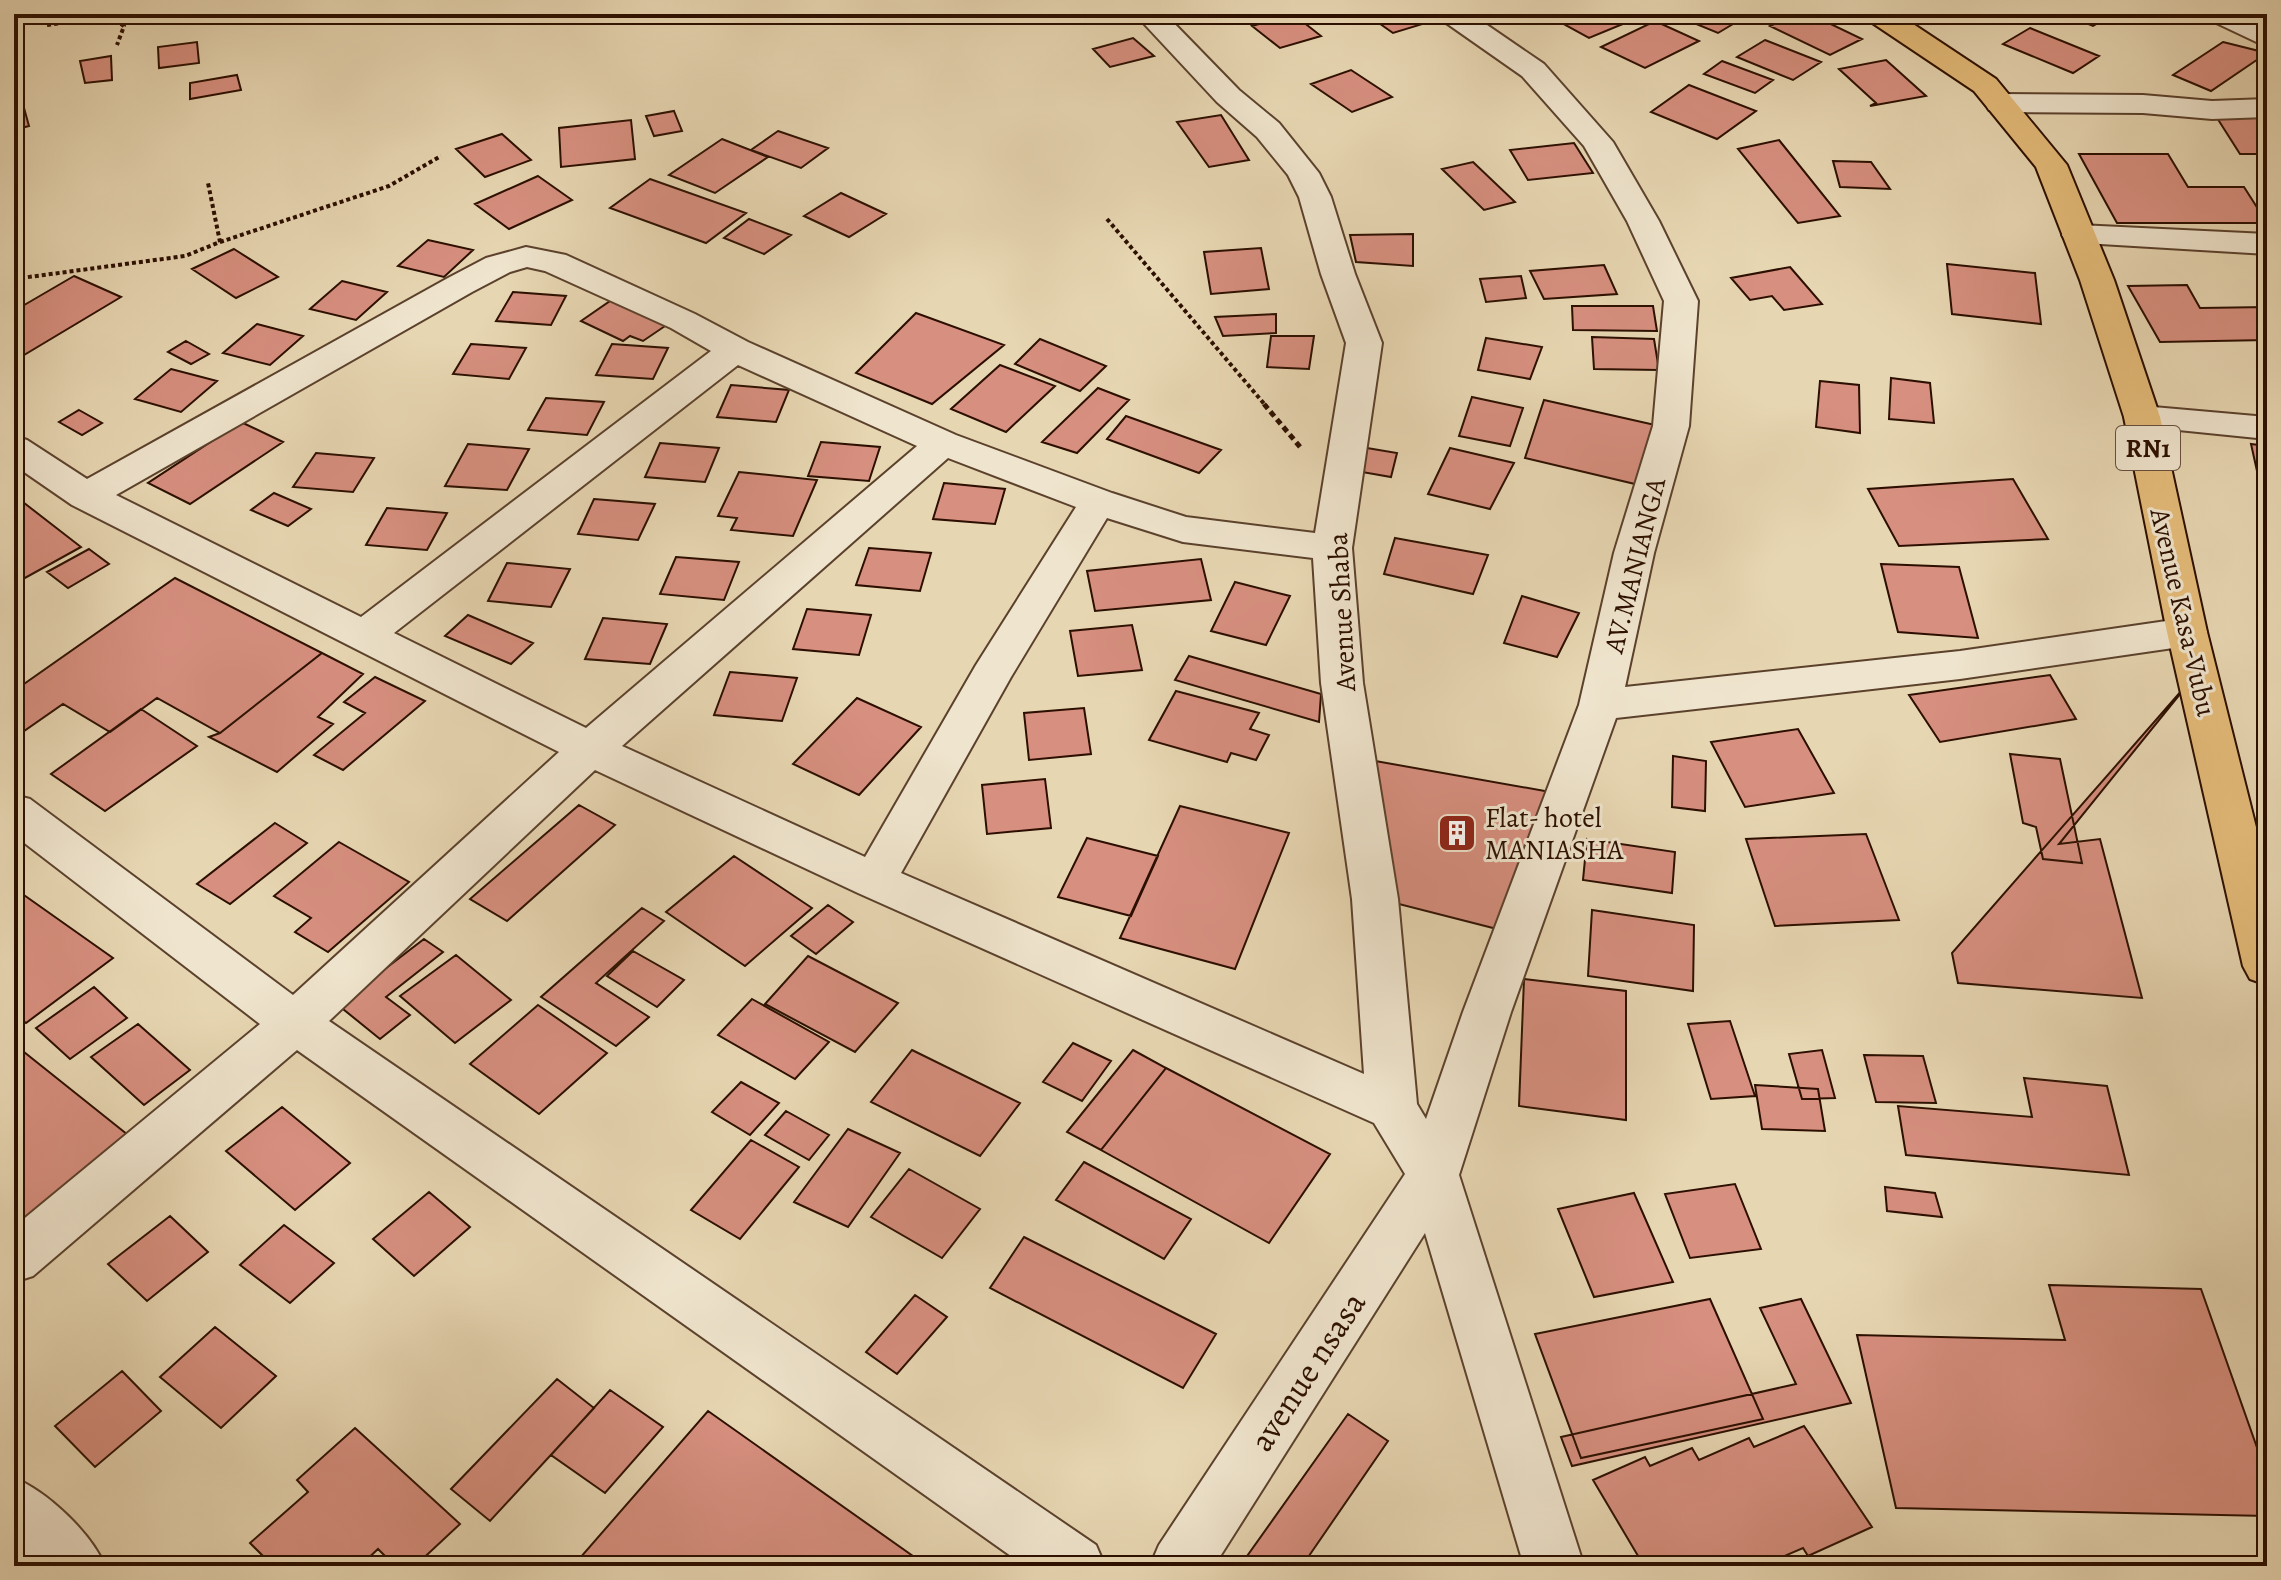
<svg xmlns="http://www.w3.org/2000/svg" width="2281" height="1580" font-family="Alegreya,serif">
<rect width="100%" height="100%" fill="#e7d6b2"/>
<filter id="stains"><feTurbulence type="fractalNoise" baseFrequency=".0025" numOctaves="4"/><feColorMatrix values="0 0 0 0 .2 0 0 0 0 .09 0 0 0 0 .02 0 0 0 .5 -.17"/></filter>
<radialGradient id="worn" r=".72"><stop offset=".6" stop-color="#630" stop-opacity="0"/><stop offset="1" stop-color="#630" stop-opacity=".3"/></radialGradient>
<path fill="#d78f7f" stroke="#2c0f00" stroke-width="2" d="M1293 14 1321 36 1280 48 1252 26Z
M1366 14H1432L1439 19 1393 33Z
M1618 14 1630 21 1589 38 1547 15Z
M1672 14H1732L1743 18 1718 33Z
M1796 14H1810L1862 39 1830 55 1770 26Z
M2064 14H2114L2093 26Z
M1655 21 1699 41 1645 68 1601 47Z
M2030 28 2099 56 2073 73 2003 44Z
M1133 38 1154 56 1110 67 1093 49Z
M1765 40 1821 62 1793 80 1737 57Z
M197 42 199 63 159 68 158 47Z
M2223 42 2267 53 2211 91 2173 75Z
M111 56 112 80 85 83 80 61Z
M1886 60 1926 96 1870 106 1876 103 1839 69Z
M1722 61 1773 80 1755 93 1704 74Z
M1351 70 1392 97 1352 112 1311 84Z
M237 75 241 90 190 99V83Z
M1689 85 1756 111 1717 139 1651 112Z
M24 108 29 126 14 130V110Z
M2212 110H2267V154H2240Z
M674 111 682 131 654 136 646 116Z
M1221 115 1249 160 1209 167 1177 122Z
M631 120 635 159 561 167 559 128Z
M778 131 828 148 801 168 751 150Z
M502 134 531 160 485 177 456 149Z
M722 139 768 157 715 193 669 175Z
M1779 140 1840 216 1798 223 1738 149Z
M1574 143 1593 173 1528 180 1510 150Z
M2079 154H2168L2188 187H2244L2267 223H2117Z
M1833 161 1871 162 1890 189 1840 187Z
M1473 162 1515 202 1484 210 1442 169Z
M538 176 572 200 509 229 475 204Z
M650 179 746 213 706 243 610 208Z
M841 193 886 214 849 237 804 216Z
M749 219 791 235 764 254 724 238Z
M1413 234V266L1356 262 1350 235Z
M428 240 473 250 444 277 398 266Z
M1261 248 1269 289 1211 294 1204 252Z
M234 249 278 277 236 298 192 269Z
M1947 264 2035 273 2041 324 1952 314Z
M1604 265 1617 294 1544 299 1530 271Z
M1790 267 1822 304 1784 310 1772 296 1750 300 1731 278Z
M74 276 121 297 14 361V311Z
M1521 276 1526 298 1486 302 1480 279Z
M342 281 387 292 356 320 310 309Z
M2187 285 2200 308 2267 307V340L2160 342 2128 286Z
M513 292 566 296 551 325 496 321Z
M613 299 668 324 643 341 630 336 623 341 581 321Z
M1572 306H1653L1657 331 1573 330Z
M916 313 1004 345 932 404 856 373Z
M1276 314V333L1223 336 1215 317Z
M257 324 303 336 270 365 223 353Z
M1271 336H1314L1309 369 1267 367Z
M1592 337 1654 339 1659 370 1594 369Z
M1486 338 1542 347 1530 379 1478 370Z
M1040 339 1106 366 1080 391 1015 364Z
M186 341 209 354 191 364 168 352Z
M471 344 526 348 509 379 453 374Z
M612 344 668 348 653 379 596 375Z
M1000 365 1055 386 1006 432 951 409Z
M171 369 217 381 181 412 135 399Z
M1891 378 1930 383 1934 423 1889 419Z
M1820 381 1859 385 1860 433 1816 427Z
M731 385 789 390 776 422 717 417Z
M1098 388 1129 400 1077 453 1042 442Z
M1472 397 1523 408 1510 446 1459 436Z
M546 398 604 402 587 435 528 430Z
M1544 400 1655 425 1635 484 1525 458Z
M79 410 102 423 82 435 59 422Z
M1126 416 1221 450 1199 473 1107 439Z
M241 422 283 442 190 504 148 483Z
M821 442 880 447 869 481 808 476Z
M660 443 719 448 705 482 645 477Z
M468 444 529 449 507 490 445 486Z
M2251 444 2267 446V516Z
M1367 448 1397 453 1391 477 1362 472Z
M1450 448 1514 463 1490 509 1428 494Z
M316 453 374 458 353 492 293 487Z
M739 472 817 480 793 536 731 530 737 518 718 516Z
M2013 479 2048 539 1899 546 1868 489Z
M944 483 1005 489 995 524 933 519Z
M274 493 311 509 288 526 251 510Z
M19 499 81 547 14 584V502Z
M594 499 655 504 638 540 578 534Z
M387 508 447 513 427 550 366 545Z
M1395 538 1488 555 1473 594 1384 574Z
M869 548 931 553 920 591 856 585Z
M89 549 109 564 68 588 47 572Z
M676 557 739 562 724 600 660 594Z
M1201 559 1211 600 1095 611 1087 571Z
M507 563 570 569 551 607 488 601Z
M1881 564 1959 567 1978 638 1898 632Z
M175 578 322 653 220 733 157 698 110 732 63 704 14 738V691Z
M1235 582 1290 596 1266 645 1211 631Z
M1522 596 1579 613 1557 657 1504 643Z
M807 609 871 615 859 655 793 649Z
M468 615 533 643 511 664 445 636Z
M603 618 667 624 650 664 585 659Z
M1132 625 1142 670 1078 676 1070 631Z
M322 653 363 674 318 717 333 724 277 772 209 737 220 733Z
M1189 656 1321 694 1319 722 1175 680Z
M730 672 797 678 782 721 714 715Z
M2197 673 2059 844 2100 839 2142 998 1958 983 1952 953Z
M2050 675 2076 719 1940 742 1909 695Z
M375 677 425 701 343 770 314 755 365 713 344 702Z
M1176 691 1259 713 1250 729 1269 735 1256 760 1231 753 1227 762 1149 740Z
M857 698 921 727 859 795 793 764Z
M1084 708 1091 754 1029 760 1024 713Z
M141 709 197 746 105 811 51 774Z
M1798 729 1834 793 1745 807 1711 742Z
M2010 754 2060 759 2082 863 2043 859 2036 827 2023 823Z
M1673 756 1706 761 1705 811 1672 807Z
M1364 759 1556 793 1497 929 1387 901Z
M1045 779 1051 828 987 834 982 785Z
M579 805 615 825 507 921 470 899Z
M1180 806 1289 833 1235 969 1120 938Z
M275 823 307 843 230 904 197 884Z
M1866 834 1899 920 1775 926 1746 839Z
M1087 838 1158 856 1131 916 1058 897Z
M1587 839 1675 852 1672 893 1583 880Z
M339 842 409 882 328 952 295 932 311 918 274 896Z
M734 856 812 908 745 966 666 912Z
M14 888 113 958 26 1023 14 1014Z
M828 905 853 922 816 954 791 936Z
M642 908 664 921 596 983 649 1017 616 1046 541 997Z
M1592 910 1694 925 1693 991 1588 976Z
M424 939 443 952 386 997 410 1015 380 1039 338 1005Z
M633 951 684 980 657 1007 607 976Z
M456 955 511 1000 455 1043 400 996Z
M808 956 898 1003 855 1052 765 1004Z
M1524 979 1626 991V1120L1519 1106Z
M94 987 127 1018 70 1059 36 1028Z
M752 999 829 1042 795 1079 718 1035Z
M538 1005 607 1053 539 1114 470 1064Z
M1730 1021 1755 1096 1711 1099 1688 1024Z
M138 1024 190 1070 144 1105 91 1057Z
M1073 1043 1111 1061 1082 1101 1043 1082Z
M14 1044 128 1135 14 1227Z
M912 1050 1020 1103 980 1156 871 1102Z
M1133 1050 1166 1068 1101 1150 1067 1132Z
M1822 1050 1835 1098 1802 1099 1789 1054Z
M1864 1055 1923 1056 1936 1103 1876 1102Z
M1166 1068 1330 1154 1269 1243 1101 1150Z
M2024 1078 2107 1086 2129 1175 1906 1155 1898 1106 2032 1117Z
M741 1082 779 1103 750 1135 712 1112Z
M1755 1085 1818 1089 1825 1131 1762 1129Z
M282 1107 350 1163 295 1210 226 1151Z
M786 1111 829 1135 809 1160 765 1135Z
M848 1129 900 1153 848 1227 794 1202Z
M751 1140 799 1167 740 1239 691 1210Z
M1084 1162 1191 1219 1164 1259 1056 1200Z
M909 1169 980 1209 942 1258 871 1217Z
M1735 1184 1761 1249 1690 1258 1665 1194Z
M1885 1187 1935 1193 1942 1217 1887 1211Z
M429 1192 470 1227 414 1276 373 1239Z
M1634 1193 1673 1282 1594 1297 1558 1209Z
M170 1216 208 1252 147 1301 108 1264Z
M284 1225 334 1263 290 1303 240 1265Z
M1024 1237 1216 1334 1183 1388 990 1288Z
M2049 1285 2201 1289 2267 1476V1516L1896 1508 1857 1335 2065 1340Z
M915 1295 947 1317 897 1374 866 1352Z
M1710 1299 1763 1419 1581 1458 1535 1334Z
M1801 1299 1851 1403 1572 1466 1561 1437 1796 1384 1760 1308Z
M215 1327 276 1376 221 1428 160 1377Z
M122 1371 161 1411 95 1467 55 1426Z
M557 1379 594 1408 490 1521 451 1489Z
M610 1390 663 1427 605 1493 551 1455Z
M708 1411 927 1566H573Z
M1348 1414 1388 1441 1302 1566H1240Z
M1804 1426 1872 1527 1808 1556 1803 1548 1761 1566 1755 1559 1739 1566H1644L1593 1480 1645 1457 1650 1466 1692 1448 1699 1460 1749 1438 1754 1447Z
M355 1428 460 1524 415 1566H395L378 1549 360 1566H273L250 1543 308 1492 297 1480Z"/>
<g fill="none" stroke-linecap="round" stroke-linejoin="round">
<g stroke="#5b412c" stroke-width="4">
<path id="minor" d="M1135 14H1165L1239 90 1279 123 1319 173 1331 197 1355 274 1382 343 1352 548 1363 683 1398 899 1417 1104 1426 1119 1463 1012 1579 705 1614 553 1653 426 1664 301 1627 221 1584 146 1522 76 1442 20 1438 14H1471L1544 64 1613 142 1659 221 1698 301 1689 426 1654 553 1625 687 1960 651 2187 618 2201 622 2207 632 2201 642 2187 646 1960 679 1616 718 1511 1012 1459 1175 1584 1566H1524L1425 1233 1214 1566H1150L1159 1545 1405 1174 1374 1123 858 893 595 770 329 1021 1096 1545 1105 1566H1025L297 1050 33 1276 14 1282V1227L260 1024 14 835V795L30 799 293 995 559 752 72 505 14 465V436L27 440 87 479 448 278 486 258 526 247 566 255 695 314 748 342 956 435 1112 493 1186 517 1315 533 1346 343 1321 274 1299 197 1288 175 1257 137 1217 102ZM527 267 545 271 671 328 711 351 361 617 116 495 472 292 510 272ZM738 365 917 446 586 728 394 633ZM948 458 1076 507 976 665 865 857 622 746ZM1107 518 1183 542 1313 558 1321 683 1352 899 1364 1074 901 873 1011 677Z
M2206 14H2242L2267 27V47L2210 20Z
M2000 94 2143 95 2212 101 2267 99V117L2212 119 2143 113 2000 112 1989 110 1985 103 1989 96Z
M2079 225 2267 234V254L2067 242 2062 235 2067 228Z
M2142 406 2267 417V439L2129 425 2124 417 2129 409Z
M14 1478C47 1491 91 1533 105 1566H34L14 1546Z"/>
</g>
<g stroke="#2c0f00" stroke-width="4">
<path id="trunk" d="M1864 14H1898L1996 79 2067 165 2114 280 2160 417 2207 632 2267 871V985L2250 979 2243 966 2167 632 2124 417 2080 280 2036 167 1974 91 1868 20Z"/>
</g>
<path stroke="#2c0f00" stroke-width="4" stroke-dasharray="4 3" stroke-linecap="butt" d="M47 25 110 16 124 26 117 45
M1107 219 1266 406
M220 242 389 186 441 156
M14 279 185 256 220 242 208 183"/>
<path stroke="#2c0f00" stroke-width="5" stroke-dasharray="6 4" stroke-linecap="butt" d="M1264 404 1301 448"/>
<use href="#minor" fill="#efe4cd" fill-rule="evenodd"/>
<use href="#trunk" fill="#e4bb79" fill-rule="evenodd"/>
</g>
<defs>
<g id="building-square" transform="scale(2)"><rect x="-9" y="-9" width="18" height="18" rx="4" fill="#8f2418" stroke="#efe4cd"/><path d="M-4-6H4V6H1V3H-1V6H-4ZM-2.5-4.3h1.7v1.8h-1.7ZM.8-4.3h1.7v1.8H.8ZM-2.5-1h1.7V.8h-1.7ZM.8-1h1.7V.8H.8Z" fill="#fff"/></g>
</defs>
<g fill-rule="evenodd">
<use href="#building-square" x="1457" y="833"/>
</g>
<g text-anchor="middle" stroke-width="6" stroke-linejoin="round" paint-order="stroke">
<rect fill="#efe4cd" stroke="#664f3e" stroke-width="2" x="2116" y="426" width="64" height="44" rx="6"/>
<g font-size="26" font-weight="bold" fill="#2c0f00">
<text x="2148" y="457">RN1</text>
</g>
<g font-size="28" fill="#2c0f00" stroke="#efe4cd">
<text transform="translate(1634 565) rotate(-76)" y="10">AV.MANIANGA</text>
<text transform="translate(1341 612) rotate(-93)" y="10">Avenue Shaba</text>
<text transform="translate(2184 612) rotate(77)" y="10">Avenue Kasa-Vubu</text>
</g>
<g font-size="28" fill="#2c0f00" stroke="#efe4cd" text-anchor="start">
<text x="1485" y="827">Flat- hotel<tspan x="1485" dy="32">MANIASHA</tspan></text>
</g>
<g font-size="34" fill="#2c0f00" stroke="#efe4cd">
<text transform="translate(1307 1371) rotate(-57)" y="12">avenue nsasa</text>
</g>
</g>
<rect width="2281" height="1580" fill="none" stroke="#e7d6b2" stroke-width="48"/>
<rect x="16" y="16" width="2249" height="1548" fill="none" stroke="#2c0f00" stroke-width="4"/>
<rect x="24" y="24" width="2233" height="1532" fill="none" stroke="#2c0f00" stroke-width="2"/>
<rect width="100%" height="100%" filter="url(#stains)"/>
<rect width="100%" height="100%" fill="url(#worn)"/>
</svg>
